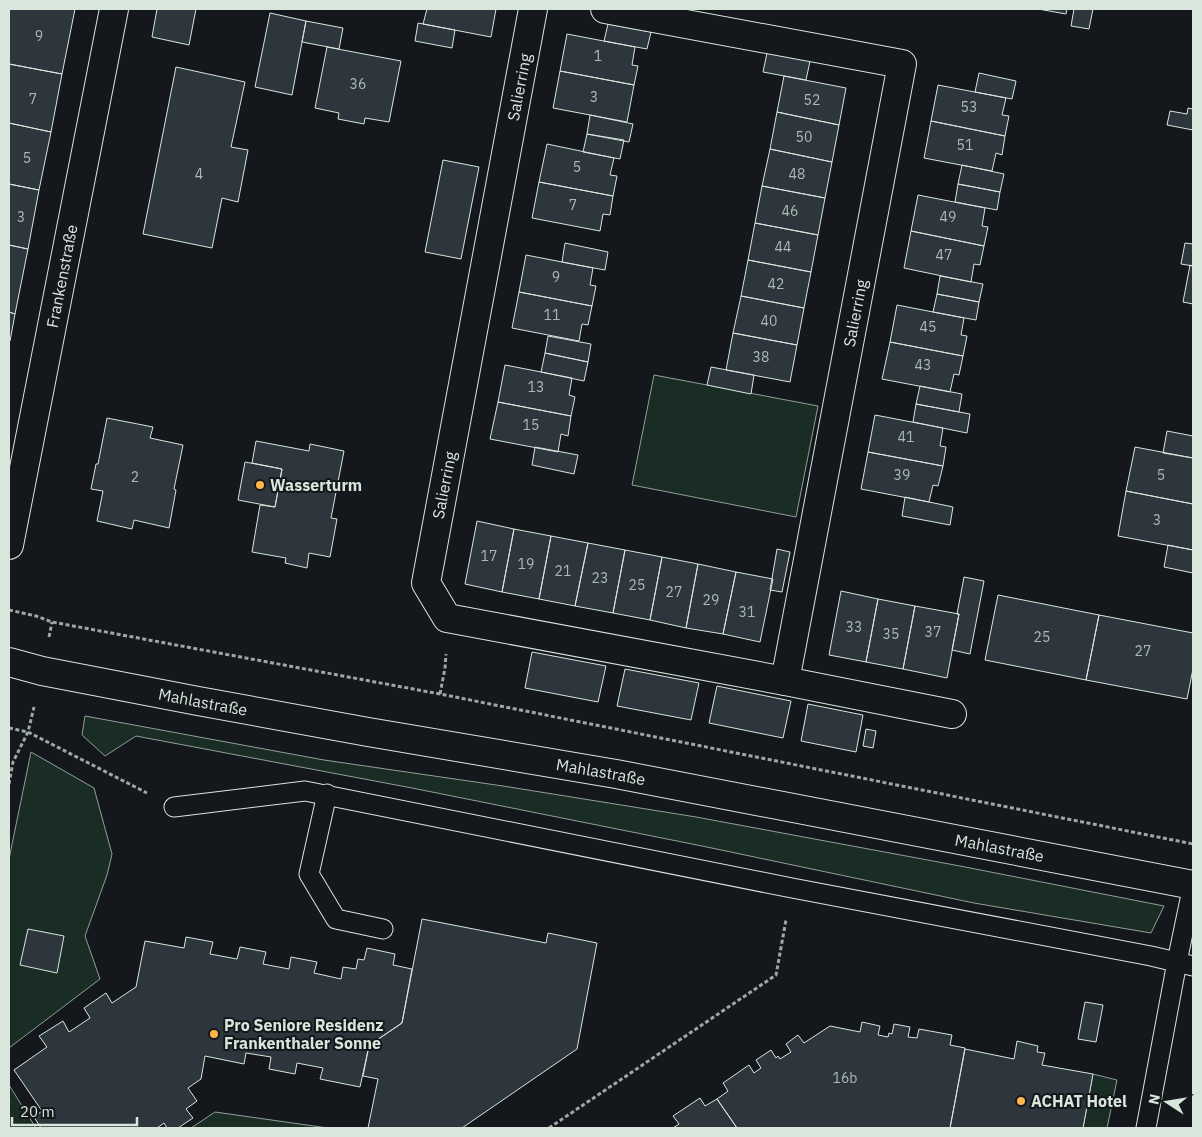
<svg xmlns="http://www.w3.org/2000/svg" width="1202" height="1137" font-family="'IBM Plex Sans',sans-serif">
<rect width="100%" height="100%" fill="#14181c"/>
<path fill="#1a2d24" stroke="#939e99" d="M654 375 818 406 796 517 632 485Z
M85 716 324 760 503 786 696 817 960 866 1164 906 1151 933 974 903 702 846 412 788 136 736 105 756 82 735Z
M31 752 94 788 112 854 107 875 85 936 100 979 9 1048V859Z
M1093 1074 1117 1080 1107 1128H1083Z
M9 1085 36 1128H9Z
M215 1112 328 1128H191Z"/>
<path fill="#2c363c" stroke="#d8e6dc" d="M9 9H75L62 74 9 64Z
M157 9H196L189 45 152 37Z
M427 9H496L491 37 423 24Z
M1038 9H1067L1066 14Z
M1074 9H1093L1089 29 1071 26Z
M270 13 306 21 292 95 255 87Z
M306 21 343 28 339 49 302 42Z
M418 23 455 30 452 48 415 41Z
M608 24 651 32 647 49 604 41Z
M567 34 635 47 632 65 638 66 634 85 560 71Z
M327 47 401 61 389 122 365 118 364 124 338 119 339 113 315 108Z
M767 53 810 61 806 80 763 72Z
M9 64 62 74 51 132 9 123Z
M176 67 245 82 231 147 248 150 238 202 222 198 212 248 143 234Z
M560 71 634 85 627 122 553 108Z
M979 73 1016 81 1012 99 975 92Z
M784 76 846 88 839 125 777 112Z
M938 85 1006 98 1002 115 1009 116 1005 136 931 121Z
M1188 108 1193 109V130L1167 125 1170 111 1187 114Z
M777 112 839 125 832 162 770 149Z
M590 115 633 124 629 142 587 134Z
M931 121 1005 136 1002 155 996 153 992 171 924 158Z
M9 123 51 132 39 190 9 184Z
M587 134 624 140 620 159 583 152Z
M547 144 614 158 610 175 617 176 613 196 539 182Z
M770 149 832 162 825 198 762 186Z
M443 160 479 167 461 259 425 252Z
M962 165 1004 174 1000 192 958 184Z
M539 182 613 196 610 215 603 214 600 231 532 218Z
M9 184 39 190 28 249 9 245Z
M958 184 1000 192 997 210 955 202Z
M762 186 825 198 818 235 755 223Z
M918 195 985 208 982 226 988 227 984 246 911 231Z
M755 223 818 235 811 272 748 260Z
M911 231 984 246 980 265 974 264 971 282 904 268Z
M565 243 608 252 605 270 562 262Z
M1185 243 1193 244V266L1181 264Z
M9 245 28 249 15 314 9 312Z
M526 255 593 268 590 285 596 286 592 306 519 292Z
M748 260 811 272 804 308 741 296Z
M1190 265 1193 266V304L1183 302Z
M940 276 983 284 979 302 937 294Z
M519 292 592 306 588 325 582 324 579 341 512 328Z
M937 294 979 302 976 320 933 312Z
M741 296 804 308 797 345 733 333Z
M897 305 964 318 961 335 967 336 963 356 890 342Z
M9 312 15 314 10 341H9Z
M733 333 797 345 790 382 726 370Z
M548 336 591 344 588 362 545 353Z
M890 342 963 356 959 375 954 374 950 392 882 379Z
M545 353 588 362 584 381 541 372Z
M505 365 572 378 569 395 575 397 571 416 498 402Z
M711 367 754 375 751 394 707 385Z
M920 386 962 394 959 412 916 404Z
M498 402 571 416 568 436 561 434 558 452 490 439Z
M916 404 970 414 967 433 913 422Z
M875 415 943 428 940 446 946 447 943 466 868 452Z
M107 418 153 427 150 438 183 445 174 489 176 490 169 528 134 520 132 529 97 521 103 491 91 489 96 464H98Z
M1167 431 1193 436V458L1163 453Z
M256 441 309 451 310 444 344 451 331 518 337 519 330 557 309 553 307 568 285 563 286 558 252 552 260 505 275 507 282 469 252 463Z
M535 447 578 455 574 474 532 465Z
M1135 447 1193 458V504L1126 491Z
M868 452 943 466 938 486 933 485 929 502 861 489Z
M245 462 282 469 275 507 238 500Z
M1126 491 1193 504V550L1118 536Z
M905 497 953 507 950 525 902 516Z
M477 521 514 529 502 592 465 584Z
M514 529 551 536 539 599 502 592Z
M551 536 588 543 575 606 539 599Z
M588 543 625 550 613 613 575 606Z
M1168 545 1193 550V573L1164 567Z
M777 549 790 552 782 592 770 590Z
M625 550 662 557 650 620 613 613Z
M662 557 698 564 686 628 650 620Z
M698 564 736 572 723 634 686 628Z
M736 572 773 579 760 642 723 634Z
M964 577 984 581 970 654 952 650 959 614H957Z
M841 591 878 599 866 662 829 655Z
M998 595 1099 615 1086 680 985 660Z
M878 599 915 606 903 669 866 662Z
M915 606 959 614 947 678 903 669Z
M1099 615 1193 633V669L1187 699 1086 680Z
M532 652 606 666 598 702 525 688Z
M625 669 699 683 691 720 617 706Z
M717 686 791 701 783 738 709 723Z
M808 704 863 715 856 752 801 741Z
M866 729 876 731 873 748 863 746Z
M422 919 546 943 548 933 597 943 577 1049 462 1128H368L378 1079 363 1076 370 1041 374 1042 402 1023Z
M28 929 64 936 57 973 20 965Z
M186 937 213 942 210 954 237 959 240 947 266 952 263 964 289 969 291 957 317 962 314 973 341 979 343 967 356 969 358 959 364 960 367 948 395 954 393 965 412 969 402 1023 374 1042 370 1041 360 1087 320 1079 323 1068 297 1063 295 1074 269 1069 271 1057 246 1053 244 1064 205 1056 201 1079 188 1088 197 1101 186 1109 193 1118 178 1128H167L164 1123 157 1128H41L34 1117 42 1111 14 1070 47 1047 39 1036 63 1021 69 1032 90 1018 84 1008 106 993 112 1003 136 987 145 941 184 948Z
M1085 1002 1103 1005 1096 1042 1078 1039Z
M862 1022 880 1026 878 1035 888 1037 889 1033 892 1034 894 1024 910 1027 908 1037 917 1038 919 1029 952 1035 950 1045 965 1048 950 1128H737L717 1099 728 1091 723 1083 749 1065 754 1073 761 1068 756 1060 771 1050 776 1058 778 1056 780 1059 791 1052 786 1044 798 1035 804 1043 830 1026 860 1032Z
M1017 1041 1038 1046 1037 1052 1045 1053 1042 1065 1093 1074 1083 1128H950L965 1049 1014 1059Z
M700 1098 705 1106 717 1099 737 1128H673L679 1124 673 1116Z"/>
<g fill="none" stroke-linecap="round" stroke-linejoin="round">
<g stroke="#d8e6dc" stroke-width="21">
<path id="lane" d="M327 794 309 874 336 919 383 929
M174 807 305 791 792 888 1151 956 1193 966
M1146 1128 1177 962 1193 885"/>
</g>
<g stroke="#d8e6dc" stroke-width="30">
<g id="street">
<path d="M533 9 426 583 447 618 785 681 952 714"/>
<path d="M605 9 902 64 785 681"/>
<path id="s1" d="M9 545 114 9"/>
</g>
</g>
<g stroke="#d8e6dc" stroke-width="30">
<g id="secondary">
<path id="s2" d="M9 662 42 671 198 701 368 732 616 774 1193 885"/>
</g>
</g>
<path stroke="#9da8a2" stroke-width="3" stroke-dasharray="4 2.5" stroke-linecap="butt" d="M9 610 36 616 52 622 440 694 1193 844
M49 637 52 622
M440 694 445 668 446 654
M9 728 28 732 147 793
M9 784 13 762 28 732 34 707
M549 1128 776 975 786 920"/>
<use href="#lane" stroke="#14181c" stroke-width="19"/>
<use href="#street" stroke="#14181c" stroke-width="28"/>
<use href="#secondary" stroke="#14181c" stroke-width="28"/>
</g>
<g fill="#ffb74d" stroke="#14181c" stroke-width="2">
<circle cx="260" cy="485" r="5"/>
<circle cx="214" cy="1034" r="5"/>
<circle cx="1021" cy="1101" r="5"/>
</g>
<g text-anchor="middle" stroke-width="4" stroke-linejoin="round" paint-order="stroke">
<g font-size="14" fill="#adbab4">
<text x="39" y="41">9</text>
<text x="598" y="61">1</text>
<text x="358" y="89">36</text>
<text x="594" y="102">3</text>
<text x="33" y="104">7</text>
<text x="812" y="105">52</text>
<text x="969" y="112">53</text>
<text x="804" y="142">50</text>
<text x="965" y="150">51</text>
<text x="27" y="163">5</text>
<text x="577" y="172">5</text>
<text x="199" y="179">4</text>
<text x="797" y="179">48</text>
<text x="573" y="210">7</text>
<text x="790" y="216">46</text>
<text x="21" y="222">3</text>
<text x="948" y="222">49</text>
<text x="783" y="252">44</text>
<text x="944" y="260">47</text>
<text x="556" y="282">9</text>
<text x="776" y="289">42</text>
<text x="552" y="320">11</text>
<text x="769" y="326">40</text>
<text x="928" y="332">45</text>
<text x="761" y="362">38</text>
<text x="923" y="370">43</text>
<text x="536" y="392">13</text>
<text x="531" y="430">15</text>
<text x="906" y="442">41</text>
<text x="902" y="480">39</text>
<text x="1161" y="480">5</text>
<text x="135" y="482">2</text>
<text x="1157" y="525">3</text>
<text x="489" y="561">17</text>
<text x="526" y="569">19</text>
<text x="563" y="576">21</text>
<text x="600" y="583">23</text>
<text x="637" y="590">25</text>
<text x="674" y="597">27</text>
<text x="711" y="605">29</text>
<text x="747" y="617">31</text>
<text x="854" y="632">33</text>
<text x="933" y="637">37</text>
<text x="891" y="639">35</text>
<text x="1042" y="642">25</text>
<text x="1143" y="656">27</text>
<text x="845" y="1083">16b</text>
</g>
<g font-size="16" fill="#d8e6dc" stroke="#14181c">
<text transform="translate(519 87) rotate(-79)" y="6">Salierring</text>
<text dy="6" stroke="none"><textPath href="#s1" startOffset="274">Frankenstraße</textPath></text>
<text transform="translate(855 313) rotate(-79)" y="6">Salierring</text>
<text transform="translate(444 485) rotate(-79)" y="6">Salierring</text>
<text dy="6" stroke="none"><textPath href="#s2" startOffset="198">Mahlastraße</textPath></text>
<text dy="6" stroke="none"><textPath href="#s2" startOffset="602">Mahlastraße</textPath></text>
<text dy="6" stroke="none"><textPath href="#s2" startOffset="1008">Mahlastraße</textPath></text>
</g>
<g font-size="16" font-weight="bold" fill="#d8e6dc" stroke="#14181c" text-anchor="start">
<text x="270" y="491">Wasserturm</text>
<text x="224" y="1031">Pro Seniore Residenz<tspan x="224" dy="18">Frankenthaler Sonne</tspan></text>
<text x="1031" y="1107">ACHAT Hotel</text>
</g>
</g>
<rect width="1202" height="1137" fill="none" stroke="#d8e6dc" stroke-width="20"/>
<g transform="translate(1167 1102) rotate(282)" stroke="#14181c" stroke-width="4" paint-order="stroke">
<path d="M0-4L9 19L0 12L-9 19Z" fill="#d8e6dc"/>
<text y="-8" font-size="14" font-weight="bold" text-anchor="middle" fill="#d8e6dc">N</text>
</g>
<path d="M12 1117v8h125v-8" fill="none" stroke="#d8e6dc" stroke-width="2.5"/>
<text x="20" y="1117" font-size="15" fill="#d8e6dc" stroke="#14181c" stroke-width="4" paint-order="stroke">20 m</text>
</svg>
